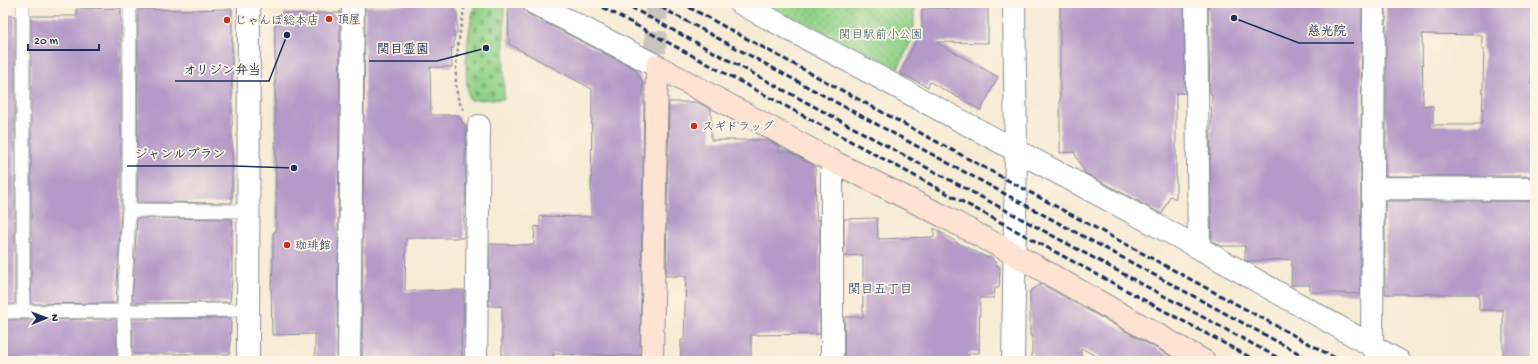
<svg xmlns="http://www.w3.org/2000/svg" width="1538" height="364" font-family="'Gochi Hand','Klee One',sans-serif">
<defs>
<pattern id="grass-dots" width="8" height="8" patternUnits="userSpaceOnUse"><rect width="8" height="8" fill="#90d188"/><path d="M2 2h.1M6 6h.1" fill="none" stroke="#75aa72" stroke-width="1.8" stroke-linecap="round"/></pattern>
<pattern id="cemetery-stones" width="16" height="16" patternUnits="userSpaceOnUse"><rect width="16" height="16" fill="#90d188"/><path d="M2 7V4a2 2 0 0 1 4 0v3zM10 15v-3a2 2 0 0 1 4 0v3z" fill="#75aa72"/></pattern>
</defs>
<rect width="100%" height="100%" fill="#fcf5e5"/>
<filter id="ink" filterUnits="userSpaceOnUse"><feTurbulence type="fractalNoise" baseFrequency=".025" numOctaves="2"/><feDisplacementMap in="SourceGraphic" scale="8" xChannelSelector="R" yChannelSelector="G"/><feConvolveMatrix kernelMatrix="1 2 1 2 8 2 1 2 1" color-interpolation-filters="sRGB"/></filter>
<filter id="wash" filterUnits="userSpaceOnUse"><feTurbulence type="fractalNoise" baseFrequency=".012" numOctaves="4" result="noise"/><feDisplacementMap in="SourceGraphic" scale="16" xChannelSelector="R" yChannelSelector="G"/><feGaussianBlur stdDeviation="0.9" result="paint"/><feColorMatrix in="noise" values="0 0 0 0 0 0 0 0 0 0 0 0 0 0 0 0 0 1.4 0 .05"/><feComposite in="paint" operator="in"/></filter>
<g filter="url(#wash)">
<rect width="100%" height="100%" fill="#f6ebd3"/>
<path fill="url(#grass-dots)" stroke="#568073" d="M763 3H914V35L895 75Z"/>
<path fill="url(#cemetery-stones)" stroke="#568073" d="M475 3H504V99L469 100C463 68 467 35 475 3Z"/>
<g id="blocks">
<path fill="#b49ac8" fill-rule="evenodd" d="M410 3H451L457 14V33H454V48H451L452 67H430L431 115H457L466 127 465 166H466L465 207H464V238H406L405 291 464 290 463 329H461L462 361H362L365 6 410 5Z
M508 3H522L523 9 528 14 635 69 643 82V102H644L640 356 553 354V361H502V306H489L490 244 534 245 535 226 540 227V216L591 217 592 89 509 44Z
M1060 3H1184L1185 93H1176V199L1170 196 1162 214 1085 173 1074 152 1060 153Z
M1208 3H1362L1360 294 1310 292V285H1291L1292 259 1248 261 1245 260V246H1221L1212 241 1210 163 1212 94H1210Z
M1386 3H1535V48L1531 47 1532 85 1535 86V176H1386ZM1422 34 1482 35V49H1484L1482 124H1474V125H1433V106H1423Z
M988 7V43L936 42 998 77 981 110 930 82 928 87 900 73 922 30V9Z
M121 8V210L116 303 31 304V16H77L76 9Z
M138 9 186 10 232 9V203L137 202Z
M340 11 337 361H315V334L272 335 271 283H272L273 264V232H276V179L275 94V26L285 13 316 15V13H339V12Z
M3 16H15V304H3Z
M669 102H697L711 110V140H768L778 146V152H789L803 159V161H806L815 166 816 209 817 220H820V334L751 335V361H681V340H684L686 276H666Z
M1385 201H1535V361H1503V310H1479V294H1385Z
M137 218 232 219V278L230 302 132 303Z
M877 218 878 239 934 237V228L956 242 986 257H991L1000 269 999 288H995L994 298H980L979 353H969V361H844L845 317H863V255L844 256V219Z
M1041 284 1043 285 1179 361H1105L1081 348V361H1032V336H1030V291Z
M231 318 230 354H133L132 319Z
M116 319 117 361H74V359L3 361V320Z"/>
</g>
</g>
<g filter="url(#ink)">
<use href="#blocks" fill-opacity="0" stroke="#888d98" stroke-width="1"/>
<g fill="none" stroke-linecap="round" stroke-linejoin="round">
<path stroke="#cac5bc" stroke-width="22" stroke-dasharray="22 11" stroke-linecap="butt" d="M655 53 657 3"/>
<g stroke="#888d98" stroke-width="14">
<path id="lane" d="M129 210 248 211
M3 312 248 310
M23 312V3
M125 361 124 311 129 210 130 3"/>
</g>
<g stroke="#888d98" stroke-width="24">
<path id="street" d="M534 3 657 66
M740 3 1199 248 1399 361
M1196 3 1199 248
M832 161V361
M1373 188 1535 189
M1372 347 1374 3
M248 361 249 3
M349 361 353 3
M476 361 479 126
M1013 361 1016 150 1014 3"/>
</g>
<g stroke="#888d98" stroke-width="24">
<path id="secondary" d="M652 361 657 66 832 161 943 216 1014 254 1204 361"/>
</g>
<path stroke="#888d98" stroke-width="2.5" stroke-dasharray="3 3" stroke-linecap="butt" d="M464 110C447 91 461 28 465 3"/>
<use href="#lane" stroke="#fff" stroke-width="13"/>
<use href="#street" stroke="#fff" stroke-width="22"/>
<use href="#secondary" stroke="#fee3d2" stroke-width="22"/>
<path stroke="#1b2f5e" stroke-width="3" stroke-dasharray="6 3" stroke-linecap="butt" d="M595 3 1257 361
M623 3 1284 361
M653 3 1313 361
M681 3 1341 361"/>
</g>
</g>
<g fill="#c8321e" stroke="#fcf5e5" stroke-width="1.5">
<circle cx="329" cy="19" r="4"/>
<circle cx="227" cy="20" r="4"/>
<circle cx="694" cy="126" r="4"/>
<circle cx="287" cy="245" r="4"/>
</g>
<g text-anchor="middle" stroke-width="3.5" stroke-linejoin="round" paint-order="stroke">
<g font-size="12" fill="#1b2f5e" stroke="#fcf5e5" text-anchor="start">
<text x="337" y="23">頂屋</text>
<text x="235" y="24">じゃんぼ総本店</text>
<text x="702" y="130">スギドラッグ</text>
<text x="295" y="249">珈琲館</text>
</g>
<g font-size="12" fill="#385868" stroke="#fcf5e5">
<text x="881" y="38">関目駅前小公園</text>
</g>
<g font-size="13" fill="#1b2f5e" stroke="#fcf5e5">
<text x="880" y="293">関目五丁目</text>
</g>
</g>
<path fill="none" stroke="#1b2f5e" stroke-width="1.5" d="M1234 18L1299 43H1354M486 48L437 61H369M287 35L269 81H175M294 168L234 166H127"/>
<g fill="#1b2f5e" stroke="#fcf5e5" stroke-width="1.5">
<circle cx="1234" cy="18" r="4"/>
<circle cx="486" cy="48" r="4"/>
<circle cx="287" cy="35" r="4"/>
<circle cx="294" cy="168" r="4"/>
</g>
<g font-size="13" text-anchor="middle" font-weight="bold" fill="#1b2f5e" stroke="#fcf5e5" stroke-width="3.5" stroke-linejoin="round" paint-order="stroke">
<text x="1327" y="35">慈光院</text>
<text x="403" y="53">関目霊園</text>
<text x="222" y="74">オリジン弁当</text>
<text x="180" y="158">ジャンルプラン</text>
</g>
<rect width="1538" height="364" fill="none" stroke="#fcf5e5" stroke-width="16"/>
<g transform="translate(46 318) rotate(89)" stroke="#fcf5e5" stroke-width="3" paint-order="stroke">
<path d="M0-3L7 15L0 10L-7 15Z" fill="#1b2f5e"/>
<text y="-6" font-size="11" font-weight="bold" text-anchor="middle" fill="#1b2f5e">N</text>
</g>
<path d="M28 44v6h71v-6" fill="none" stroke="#1b2f5e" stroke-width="2"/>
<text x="34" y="44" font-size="12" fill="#1b2f5e" stroke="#fcf5e5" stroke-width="3" paint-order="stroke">20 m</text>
</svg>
